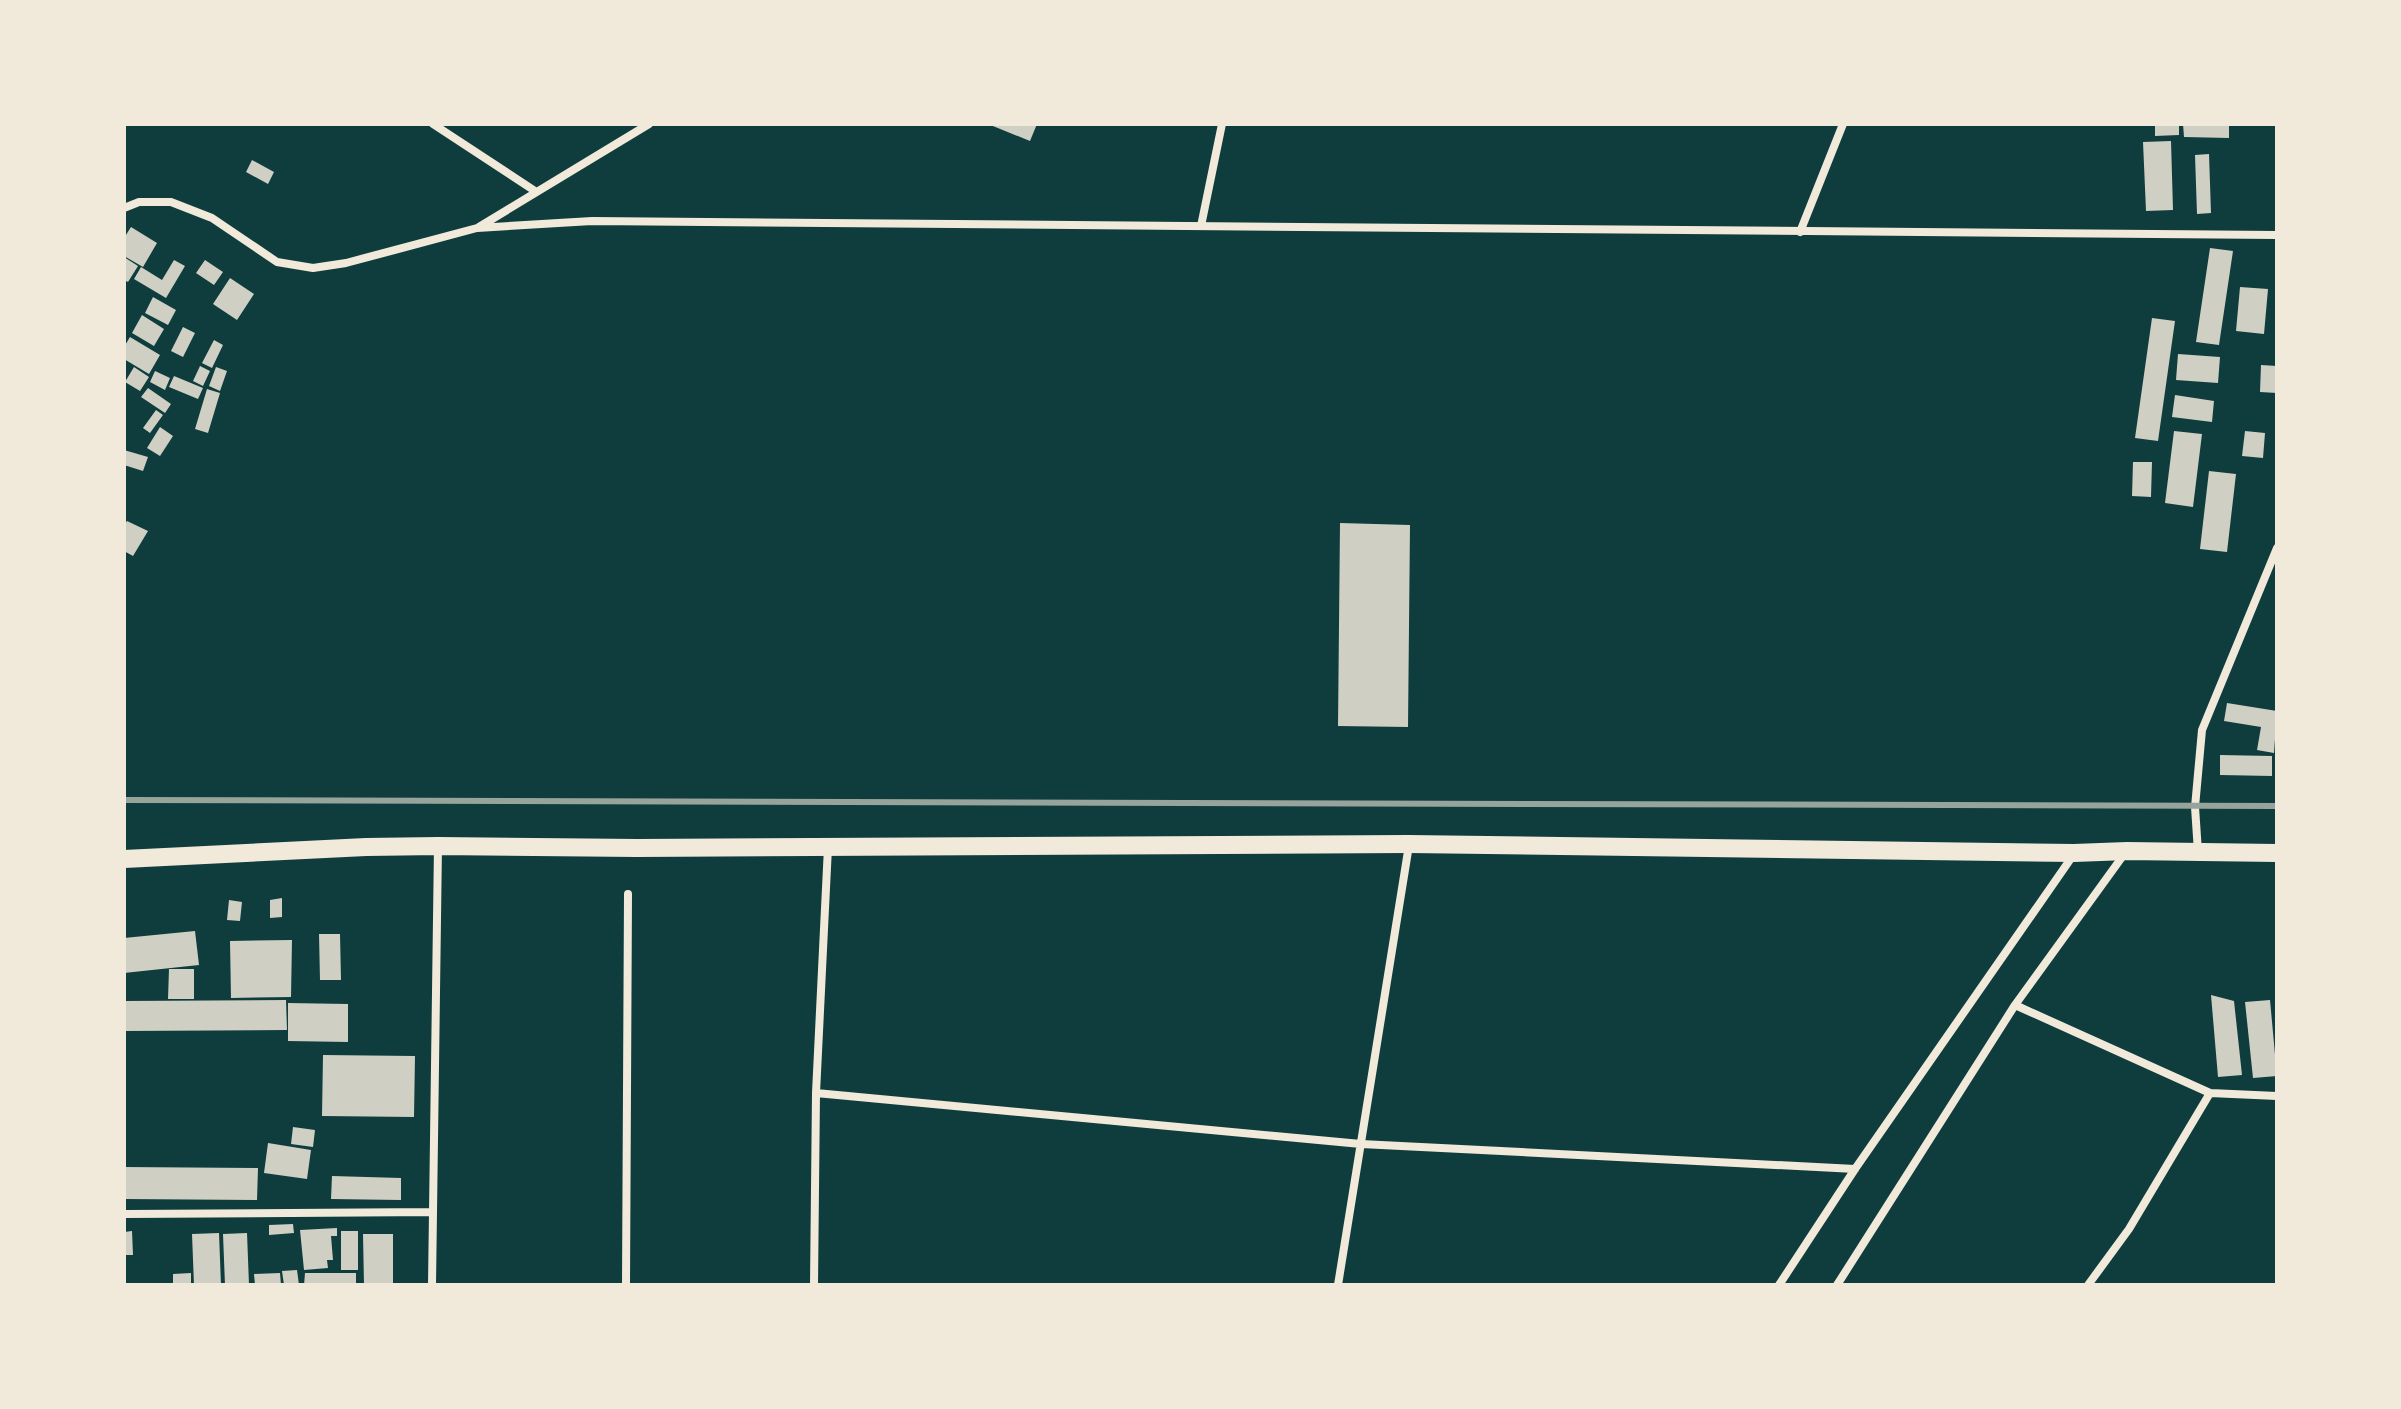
<svg xmlns="http://www.w3.org/2000/svg" width="2401" height="1409" font-family="'DM Sans',sans-serif">
<rect width="100%" height="100%" fill="#0f3d3e"/>
<path fill="#cfcfc3" d="M988 124H1037L1030 141Z
M2155 124H2179V135L2155 136Z
M2183 124H2229V138L2184 137Z
M2171 141 2173 210 2146 211 2143 142Z
M2209 154 2211 213 2197 214 2195 155Z
M252 160 274 172 268 184 246 172Z
M131 227 157 243 143 267 124 256V238Z
M2210 248 2233 251 2219 345 2196 342Z
M124 257 138 266 128 282 124 280Z
M174 260 185 266 166 298 134 279 141 267 162 280Z
M205 260 223 272 214 285 196 273Z
M230 278 254 294 237 320 213 304Z
M2240 287 2268 289 2264 334 2236 331Z
M153 297 176 310 168 325 145 313Z
M142 315 164 329 154 346 132 333Z
M2152 318 2175 321 2158 441 2135 438Z
M183 327 195 333 183 357 171 351Z
M130 337 160 355 149 374 124 359V347Z
M214 340 223 345 212 368 202 363Z
M2178 354 2220 357 2218 383 2176 380Z
M2261 365 2277 366V393L2260 392Z
M200 366 210 371 203 386 193 381Z
M134 367 149 377 140 391 125 382Z
M216 367 227 371 220 391 209 386Z
M155 371 170 378 165 390 150 382Z
M174 376 203 388 198 399 169 387Z
M148 388 171 404 165 413 141 397Z
M207 389 220 393 208 433 195 429Z
M2175 395 2214 401 2212 422 2172 417Z
M156 410 163 415 150 433 143 428Z
M160 427 173 436 160 456 147 448Z
M2174 431 2202 434 2193 507 2165 503Z
M2245 431 2265 433 2263 458 2242 456Z
M124 450 148 457 143 471 124 465Z
M2133 462H2152L2151 497 2132 496Z
M2209 471 2236 474 2227 552 2200 549Z
M127 521 148 531 133 556 124 551V525Z
M1340 523 1410 525 1408 727 1338 726Z
M2227 703 2277 711 2274 753 2257 750 2261 727 2224 721Z
M2220 755 2272 756V776L2220 775Z
M282 898V917L270 918V900Z
M229 900 242 902 240 921 227 920Z
M195 931 199 965 124 973V938Z
M319 934H340L341 980H320Z
M292 940 291 997 231 998 230 941Z
M169 969H194V999H168Z
M2211 995 2234 1001 2242 1075 2218 1077Z
M286 1000 287 1030 124 1031V1001Z
M2270 1000 2277 1076 2253 1078 2245 1002Z
M288 1003 348 1004V1042L288 1041Z
M323 1055 415 1056 414 1117 322 1116Z
M293 1127 315 1130 313 1147 291 1144Z
M268 1143 311 1150 307 1179 264 1173Z
M124 1167 258 1168 257 1200 124 1199Z
M332 1176 401 1178V1200L331 1199Z
M293 1224 294 1233 269 1235V1225Z
M337 1228V1236H331L333 1260H327L328 1268 304 1270 300 1230Z
M132 1231 133 1255H124V1232Z
M341 1231H358V1270H341Z
M219 1233 221 1285H194L192 1234Z
M247 1233 249 1285H225L223 1234Z
M363 1234H393V1285H364Z
M297 1270 299 1285H284L282 1271Z
M191 1273V1285H173V1274Z
M280 1273 281 1285H255L254 1274Z
M305 1273H356V1285H304Z"/>
<g fill="none" stroke-linecap="round" stroke-linejoin="round">
<path stroke="#f1e9da" stroke-width="8" d="M433 124 535 191
M124 208 139 202H171L212 218 277 262 313 268 346 263 477 228 592 221 2277 235
M1201 226 1222 124
M479 227 649 124
M1800 232 1843 124
M2198 852 2195 807 2202 730 2277 548
M2015 1005 2210 1093 2277 1096
M816 1093 1361 1144 1855 1169
M124 1214 433 1212
M432 1285 438 846
M626 1285 628 894
M814 1285 816 1093 828 847
M1338 1285 1409 845
M1779 1285 1855 1169 2074 854
M1837 1285 2015 1005 2125 853
M2088 1285 2129 1229 2210 1093"/>
<path stroke="#f1e9da" stroke-width="18" d="M124 859 366 847 438 846 637 848 1409 844 2074 853 2127 851 2277 853"/>
<path stroke="#97a49c" stroke-width="6" d="M124 800 2277 806"/>
</g>
<rect width="2401" height="1409" fill="none" stroke="#f1e9da" stroke-width="252"/>
</svg>
